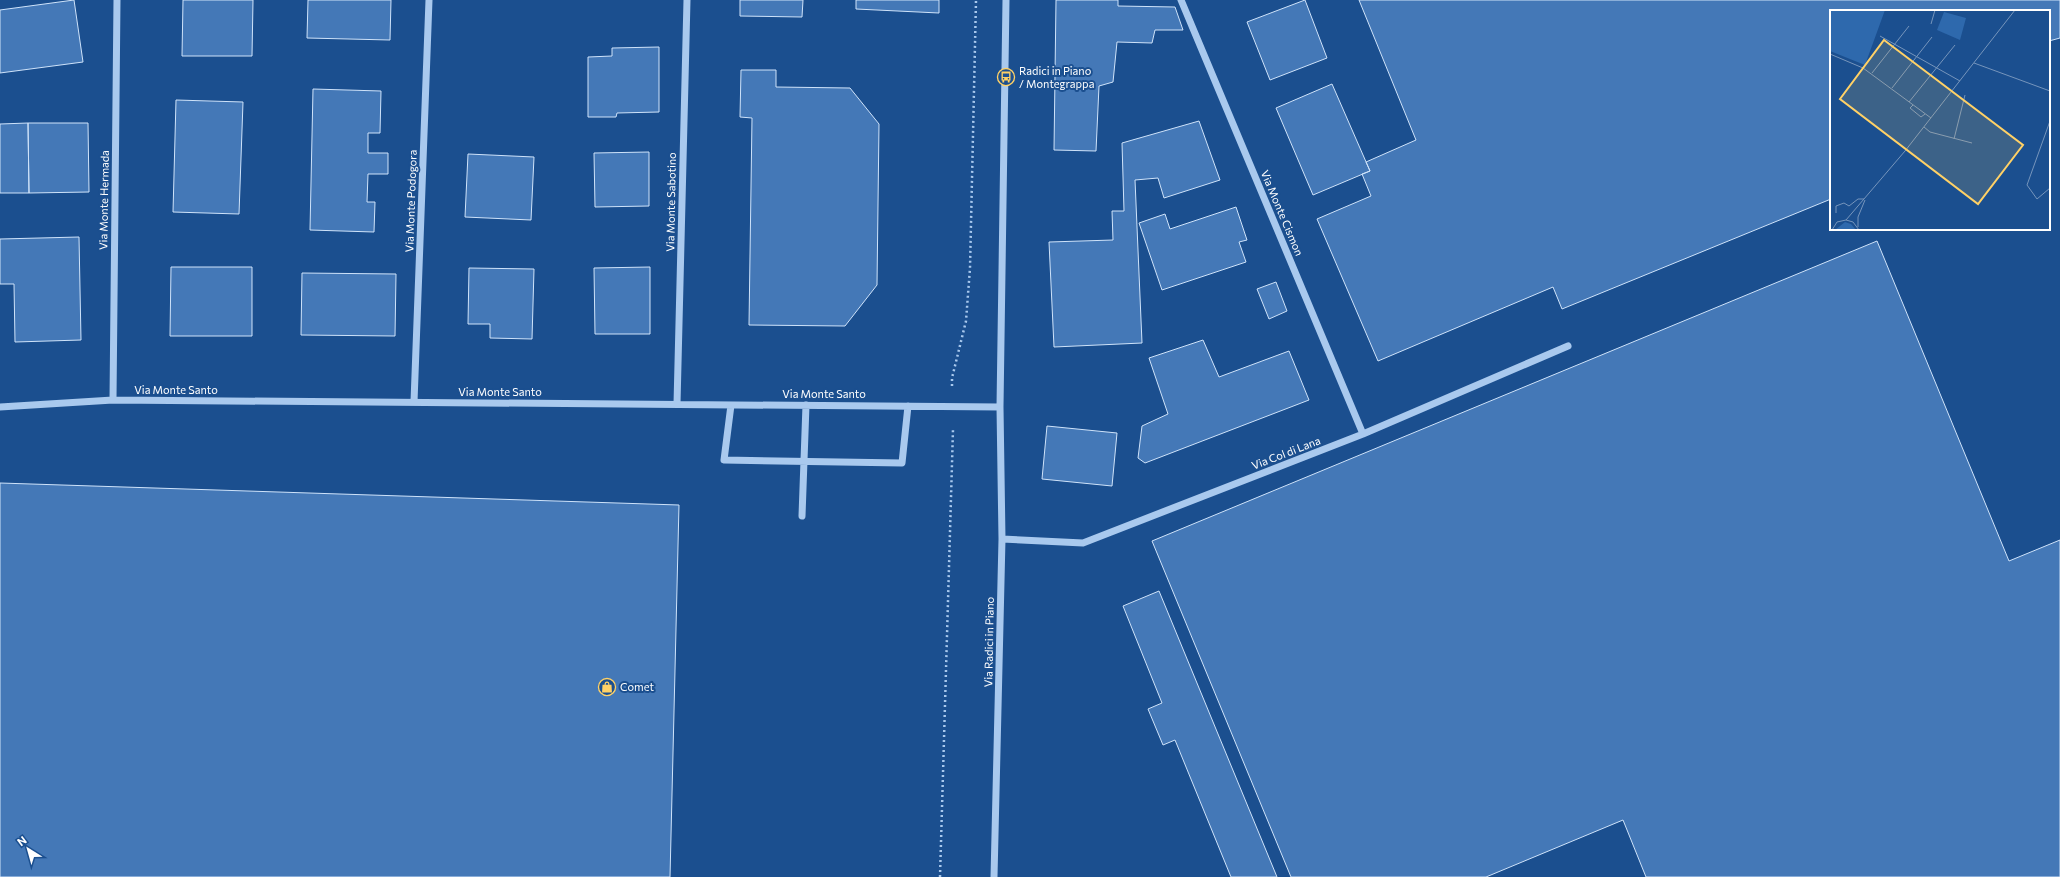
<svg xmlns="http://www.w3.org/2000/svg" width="2060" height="877" font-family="Commissioner,sans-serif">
<rect width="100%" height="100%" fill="#1b4f8f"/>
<path fill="#4478b7" stroke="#cfe3fa" d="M74 0 83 62 0 73V10Z
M183 0H253L252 56H182Z
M308 0H391L390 40 307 38Z
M740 0H803L802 17 740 16Z
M856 0H939V13L856 9Z
M1056 0H1118V6L1175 7 1183 30H1155L1152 43 1117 42 1113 82 1099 86 1096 151 1054 150Z
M1305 0 1327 58 1270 80 1247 22Z
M1359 0H2060V38L2049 41V11H1831V199L1562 309 1553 287 1378 361 1317 219 1371 196 1362 174 1370 171 1366 162 1416 140Z
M659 47V112L617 113 616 117H588V57L612 56V48Z
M741 70H776V87L850 88 879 124 877 285 845 326 749 325 752 118 740 117Z
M1332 84 1370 171 1313 195 1276 108Z
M313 89 381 91 380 133H368V153H388V174H368L367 202H375L374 232 310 230Z
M176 100 243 102 239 214 173 212Z
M1199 121 1220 180 1164 198 1158 178 1135 180 1142 343 1054 347 1049 242 1113 240 1112 211H1124L1122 143Z
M28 123 29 193H0V124Z
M28 123H88L89 192 29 193Z
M649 152V206L595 207 594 153Z
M468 154 534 157 531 220 465 217Z
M1236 207 1247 240 1239 242 1246 262 1162 290 1139 223 1165 214 1170 229Z
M79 237 81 340 15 342 14 284H0V239Z
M1877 241 2009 561 2060 540V877H1646L1623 820 1486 877H1291L1152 541Z
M171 267H252V336H170Z
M650 267V334H595L594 268Z
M469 268 534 269 532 339 490 338V324H468Z
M302 273 396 274 395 336 301 335Z
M1276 282 1287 311 1269 319 1257 289Z
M1203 340 1219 377 1289 351 1309 400 1145 463 1138 458 1142 426 1168 414 1149 358Z
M1047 426 1117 433 1112 486 1042 479Z
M0 483 679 505 670 877H0Z
M1159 591 1277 877H1231L1175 740 1163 745 1148 709 1162 703 1123 606Z"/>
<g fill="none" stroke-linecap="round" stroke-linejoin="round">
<path stroke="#a9c9ee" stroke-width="2.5" stroke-dasharray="2 3" stroke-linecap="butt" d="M952 386V378L966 321 970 268 976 0
M940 877 953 429"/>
<path stroke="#a9c9ee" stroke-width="7" d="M1181 0 1363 434
M113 400 117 0
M414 402 429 0
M677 404 687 0
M731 405 724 460 902 463 908 406
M0 407 113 400 1000 407
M802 516 806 405
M1002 539 1083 543 1363 434 1568 346
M994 877 1002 539 1000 407 1006 0"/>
</g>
<defs>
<g id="bus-ring" transform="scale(0.9)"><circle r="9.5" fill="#1b4f8f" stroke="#ffd166" stroke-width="1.5"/><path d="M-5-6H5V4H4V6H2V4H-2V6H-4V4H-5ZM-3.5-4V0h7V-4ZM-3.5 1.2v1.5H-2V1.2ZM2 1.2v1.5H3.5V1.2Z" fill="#ffd166"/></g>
<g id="shop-ring" transform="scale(0.9)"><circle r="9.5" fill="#1b4f8f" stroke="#ffd166" stroke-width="1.5"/><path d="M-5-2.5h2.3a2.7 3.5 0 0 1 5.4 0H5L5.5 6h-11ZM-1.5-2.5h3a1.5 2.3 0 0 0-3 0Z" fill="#ffd166"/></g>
</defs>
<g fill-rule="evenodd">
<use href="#bus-ring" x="1006" y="77"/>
<use href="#shop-ring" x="607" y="687"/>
</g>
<g text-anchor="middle" stroke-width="4" stroke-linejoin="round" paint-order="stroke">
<g font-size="11" fill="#fff" stroke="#1b4f8f" text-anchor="start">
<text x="1019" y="75">Radici in Piano<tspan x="1019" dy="13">/ Montegrappa</tspan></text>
<text x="620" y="691">Comet</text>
</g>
<g font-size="11" fill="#fff" stroke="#1b4f8f">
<text transform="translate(104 200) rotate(-89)" y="4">Via Monte Hermada</text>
<text transform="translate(411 201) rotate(-88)" y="4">Via Monte Podogora</text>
<text transform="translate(671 202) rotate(-89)" y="4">Via Monte Sabotino</text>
<text transform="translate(1282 213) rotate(67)" y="4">Via Monte Cismon</text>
<text x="176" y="394">Via Monte Santo</text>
<text x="500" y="396">Via Monte Santo</text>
<text x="824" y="398">Via Monte Santo</text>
<text transform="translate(1286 453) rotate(-21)" y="4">Via Col di Lana</text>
<text transform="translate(989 642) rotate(-89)" y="4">Via Radici in Piano</text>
</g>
</g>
<g transform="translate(1830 10)">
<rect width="220" height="220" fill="#1b4f8f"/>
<path d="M0 0H55L35 55 0 41ZM114 2 136 8 130 30 107 20ZM15 212 21 214 26 220H5Z" fill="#2e69ad"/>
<path fill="none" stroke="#7695bc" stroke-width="1" d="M101 14 105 0M50 26 130 71M0 44 33 58 101 108M144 53 220 81M42 63 79 16M62 78 102 27M79 92 125 35M83 95 80 98 91 107 95 104M220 111 197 175 207 189 220 178M94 117 100 122 142 133M124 129 135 85M6 203V196L14 193 19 196 28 189H34M16 210 75 141 185 0M28 217V207L35 190M2 220 7 212 16 210 23 212 29 220"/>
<path fill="#ffd166" fill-opacity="0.15" stroke="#ffd166" stroke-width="2" d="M54 30 193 135 148 194 10 89Z"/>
<rect width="220" height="220" fill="none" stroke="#fff" stroke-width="2"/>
</g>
<g transform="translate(28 849) rotate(323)" stroke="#1b4f8f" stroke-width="3" paint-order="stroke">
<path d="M0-3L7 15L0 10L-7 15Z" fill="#ffffff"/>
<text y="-6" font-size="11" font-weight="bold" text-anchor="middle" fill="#ffffff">N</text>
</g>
</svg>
